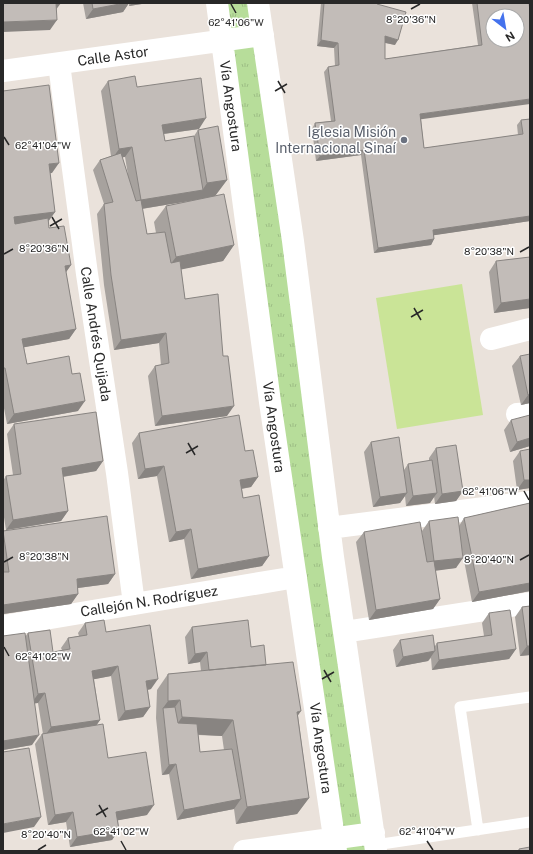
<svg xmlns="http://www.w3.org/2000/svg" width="533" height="854" font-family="'Public Sans',sans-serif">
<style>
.grass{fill:url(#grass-tufts)}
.pitch{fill:#cae497}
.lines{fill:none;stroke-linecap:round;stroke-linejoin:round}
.service{stroke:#fff;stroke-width:11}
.minor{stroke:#fff;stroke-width:22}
.wall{fill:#a7a29e;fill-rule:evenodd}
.shaded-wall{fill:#888481}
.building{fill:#c2bcb8;stroke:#888481;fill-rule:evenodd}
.ticks{fill:none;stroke:#282828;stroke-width:1.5}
.worship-dot{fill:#6b7280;stroke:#fff;stroke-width:1.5}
.labels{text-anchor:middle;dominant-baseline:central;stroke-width:3;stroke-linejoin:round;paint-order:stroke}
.street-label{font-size:14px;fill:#282828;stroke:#fff}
.worship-label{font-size:14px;fill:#5b616d;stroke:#fff;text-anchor:end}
.ticks-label{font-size:10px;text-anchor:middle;fill:#282828;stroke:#fff;stroke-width:3;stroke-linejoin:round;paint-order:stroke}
</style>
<defs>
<pattern id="grass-tufts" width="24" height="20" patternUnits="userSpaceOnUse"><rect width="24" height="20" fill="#b7dd9a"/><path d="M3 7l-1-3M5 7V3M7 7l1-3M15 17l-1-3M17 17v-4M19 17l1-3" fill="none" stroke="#9dbe85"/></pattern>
</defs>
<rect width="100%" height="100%" fill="#eae2db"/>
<!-- grass -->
<path class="grass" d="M217 3H258L376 851H336Z"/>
<!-- pitch -->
<path class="pitch" d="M462 284 483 415 397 429 376 298Z"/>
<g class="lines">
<!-- service -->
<path class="service" d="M478 830 460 707 530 697
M375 845 530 822"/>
<!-- minor -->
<path class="minor" d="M217 3 270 402 336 851
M258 3 293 241 333 557 376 851
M59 64 87 274 117 473 134 604
M3 71 263 35
M491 339 530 329
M517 414 530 413
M329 528 530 502
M3 626 296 577
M344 632 530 603
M244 851 374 833"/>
</g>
<!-- wall -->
<path class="wall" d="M83 3H148L129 6V3L123 12 86 19Z
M321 3H377L395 45 385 43V59L478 45 472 3H529L421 119 424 148 518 135 517 125 521 120 530 119V221L434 235V239L431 245 374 253 361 155 316 161 312 129 315 123 331 121 324 72 328 67 335 66 334 48 317 46Z
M108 81 137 87 199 129 164 134 165 141 194 136 198 130 227 180 215 196 234 245 223 261 181 269 185 299 227 416 155 426 148 376 155 366 161 365 159 343 114 350 104 285 97 214 104 204 93 170 100 160 111 156 101 91ZM122 157H125L128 175ZM205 198 166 206 154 222 156 233 147 234 142 209Z
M3 91 52 173H50L55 212 48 221 49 228 71 265 66 272 76 329 69 339 24 347 27 364 78 411 7 424 3 403Z
M496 261 530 308 494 313 489 272Z
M520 356 530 403 521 405 512 366Z
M511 420 530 446 510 452 504 430Z
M14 424 103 461 96 471 63 477 68 511 61 521 6 530 3 511V481L6 476 13 475 7 434Z
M139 433 245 451 258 477 251 487 242 489 243 498 269 556 262 566 191 579 184 539 169 542 157 476 138 479 132 443Z
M371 442 404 470 408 464 429 461V458L436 448 463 491 456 501 435 504 434 496 430 503 406 506 405 496 400 503 373 507 364 452Z
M520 451 530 488 517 490 513 461Z
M530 503V591L472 602 462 550 456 568 435 570 440 599 433 609 369 620 356 542 364 532 423 541 422 531 429 521 459 526 464 518Z
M3 531 115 574 108 584 78 588V594L71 604 3 614Z
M530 606V655L520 656 515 617 522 607Z
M489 613 516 649 509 659 432 670 431 658 428 661 396 667 393 650 400 640 435 646 437 643 484 636 482 623Z
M85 623 106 632 151 689 148 690 150 707 143 717 118 721 111 676 94 679 100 720 96 726 108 758 147 815 118 820 119 830 112 840 70 847 66 822 48 825 35 744 42 734H43L38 703H35L32 745 3 750V636L25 637 28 633 53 652 62 650 61 648 68 638 79 636 78 633Z
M192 627 251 647 266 665 298 716 309 798 297 814 236 824 234 809 177 820 169 774 162 775 156 718 157 690 168 674 201 671 200 662 188 664 185 637ZM198 735 222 736 224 750 200 752Z"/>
<!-- shaded-wall -->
<path class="shaded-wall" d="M55 3H61L55 11Z
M125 3H129L123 12 86 19 93 9Z
M132 3H148L129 6Z
M57 20 50 30 3 32V22Z
M385 36 398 40 395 45 382 42Z
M321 40 338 43 334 48 317 46Z
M530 99V104L416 120 420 114Z
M206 118 199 129 155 135 162 125Z
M132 147 125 157 112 159 119 149Z
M364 150 361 155 316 161 320 156Z
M59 163 52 173 42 174 49 164Z
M227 180 215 196 196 200 207 183Z
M203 190 196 200 134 210 141 200Z
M55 212 48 222 7 227 14 217Z
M530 216V221L429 236 433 230Z
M434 239 431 245 374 253 378 248Z
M234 245 223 261 164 273 176 257Z
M71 265 64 275 65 266Z
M530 299V308L494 313 501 303Z
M76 329 69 339 15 349 22 339Z
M166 333 159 343 114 350 121 340Z
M530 394V403L521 405 528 395Z
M85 401 78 411 7 424 14 414Z
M234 406 227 416 155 426 162 416Z
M530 438V446L510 452 517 442Z
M103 461 96 471 55 478 62 468Z
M164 466 157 476 138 479 145 469Z
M258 477 251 487 233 490 240 480Z
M524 480H530V488L517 490Z
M463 491 456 501 435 504 442 494Z
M407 493 400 503 373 507 380 497Z
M437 493 430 503 406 506 413 496Z
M68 511 61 521 6 530 13 520Z
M191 529 184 539 169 542 176 532Z
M269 556 262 566 191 579 198 569Z
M463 558 456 568 427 572 434 561Z
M115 574 108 584 70 589 77 579Z
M530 583V591L472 602 479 592Z
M78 594 71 604 3 614V605Z
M440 599 433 609 369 620 376 610Z
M527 646H530V655L520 656Z
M516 649 509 659 432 670 439 660Z
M435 651 428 661 396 667 403 657Z
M207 652 200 662 188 664 195 654Z
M118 666 111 676 85 681 92 671Z
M158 679 151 689 139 691 146 681Z
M45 693 38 703 31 704 38 694Z
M180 700 168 717 163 708 168 701Z
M150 707 143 717 118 721 125 711Z
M301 711 290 727 297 712Z
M182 717 233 720 222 736 171 733Z
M100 720 93 730 44 737 51 727Z
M39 735 32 745 3 750V741Z
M176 764 169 774 162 775 169 765Z
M309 798 297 814 236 824 247 807Z
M241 799 234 809 177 820 184 810Z
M154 805 147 815 109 822 116 812Z
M73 812 66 822 48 825 55 815Z
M41 817 34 827 3 833V824Z
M119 830 112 840 70 847 77 837Z"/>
<!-- building -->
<path class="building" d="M3 3H56L57 20 3 22Z
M92 3H125L93 9Z
M324 3H377V4L406 12 398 40 385 36V59L482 45 477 3H529L530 11V99L420 114 424 148 523 134 521 120 530 119V216L433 230 434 239 378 248 364 150 320 156 315 123 335 121 328 67 339 65 338 43 321 40ZM493 16H517V40H493Z
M135 76 137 87 201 78 206 118 162 125 165 141 194 136 203 190 141 200 132 147 119 149 108 81Z
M49 85 59 163 49 164 55 212 14 217 15 224 48 218 49 228 64 226 71 265 65 266 76 329 22 339 27 364 69 356 72 374 80 373 85 401 14 414 5 368H3V91Z
M218 126 227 180 207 183 198 130Z
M121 153 136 201 141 200 147 234 165 232 171 263 180 261 185 299 218 294 223 356H228L234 406 162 416 155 366 169 363 166 333 121 340 111 275 104 204 113 202 100 160Z
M224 194 234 245 176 257 166 206Z
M530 257V299L501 303 496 261Z
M530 354V394L528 395 520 356Z
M96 412 103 461 62 468 68 511 13 520 6 476 21 474 14 424Z
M239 415 245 451 253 450 258 477 240 480 243 498 259 495 269 556 198 569 191 529 176 532 164 466 145 469 139 433Z
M530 415V438L517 442 511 420Z
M399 437 407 493 380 497 371 442Z
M456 445 463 491 442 494 436 448Z
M530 449V480H524L520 451Z
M432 460 437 493 413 496 408 464Z
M530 503V583L479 592 464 518Z
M107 516 115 574 77 579 78 594 3 605V572H9L3 531Z
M458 517 463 558 434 561 440 599 376 610 364 532 420 522 427 562 434 561 429 521Z
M530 606V646H527L522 607Z
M510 610 516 649 439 660 437 643 492 635 489 613Z
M104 620 106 632 150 625 158 679 146 681 150 707 125 711 118 666 92 671 100 720 51 727 45 693 38 694 28 633 50 630 53 652 70 649 68 638 87 635 85 623Z
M248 620 251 647 264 645 266 665 209 670 207 652 195 654 192 627Z
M25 633 39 735 3 741V636Z
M433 635 435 651 403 657 400 640Z
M293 662 301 711 297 712 309 798 247 807 233 720 182 717 180 700 168 701V674Z
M175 707 178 723 197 724 200 752 232 749 241 799 184 810 176 764 169 765 163 708Z
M103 724 108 758 146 752 154 805 116 812 119 830 77 837 73 812 55 815 42 734Z
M29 748 41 817 3 824V752Z
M530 847V851H519V849Z"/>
<!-- ticks -->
<path class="ticks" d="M231 4 236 13M411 9 420 4M278 81 285 93M275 91 287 84M4 137 9 145M52 217 59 229M50 226 62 219M520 252 529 247M4 254 13 249M414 308 421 320M411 317 423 310M188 443 195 455M186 453 198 446M524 491 529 500M520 560 529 555M4 562 13 557M4 647 9 656M324 670 331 682M322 679 334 672M99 805 106 817M96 815 108 808M121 841 126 850M427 841 433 850M38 850 46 845"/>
<!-- markers -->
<circle class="worship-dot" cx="404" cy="140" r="4"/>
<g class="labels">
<!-- street labels -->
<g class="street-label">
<text transform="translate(113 56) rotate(-8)">Calle Astor</text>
<text transform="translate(231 106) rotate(82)">Vía Angostura</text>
<text transform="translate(96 334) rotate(81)">Calle Andrés Quijada</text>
<text transform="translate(274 427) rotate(82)">Vía Angostura</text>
<text transform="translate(149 601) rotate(-9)">Callejón N. Rodríguez</text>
<text transform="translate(321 748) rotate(82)">Vía Angostura</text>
</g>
<!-- worship labels -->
<g class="worship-label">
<text x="396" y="132">Iglesia Misión<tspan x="396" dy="16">Internacional Sinaí</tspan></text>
</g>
</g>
<g class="ticks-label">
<text x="411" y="23">8°20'36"N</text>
<text x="236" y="26">62°41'06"W</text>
<text x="43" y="149">62°41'04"W</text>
<text x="44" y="252">8°20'36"N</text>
<text x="489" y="255">8°20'38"N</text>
<text x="490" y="495">62°41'06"W</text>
<text x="44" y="560">8°20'38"N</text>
<text x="489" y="563">8°20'40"N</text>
<text x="43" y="660">62°41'02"W</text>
<text x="121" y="835">62°41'02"W</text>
<text x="427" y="835">62°41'04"W</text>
<text x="46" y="838">8°20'40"N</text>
</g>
<!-- border -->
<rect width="533" height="854" fill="none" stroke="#282828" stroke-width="8"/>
<!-- north arrow -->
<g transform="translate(505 28) rotate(149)"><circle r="19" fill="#ffffff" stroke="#a9a9a9"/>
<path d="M0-3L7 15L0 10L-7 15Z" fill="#4472ed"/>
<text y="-6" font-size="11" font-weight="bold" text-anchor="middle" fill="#282828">N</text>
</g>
</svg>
